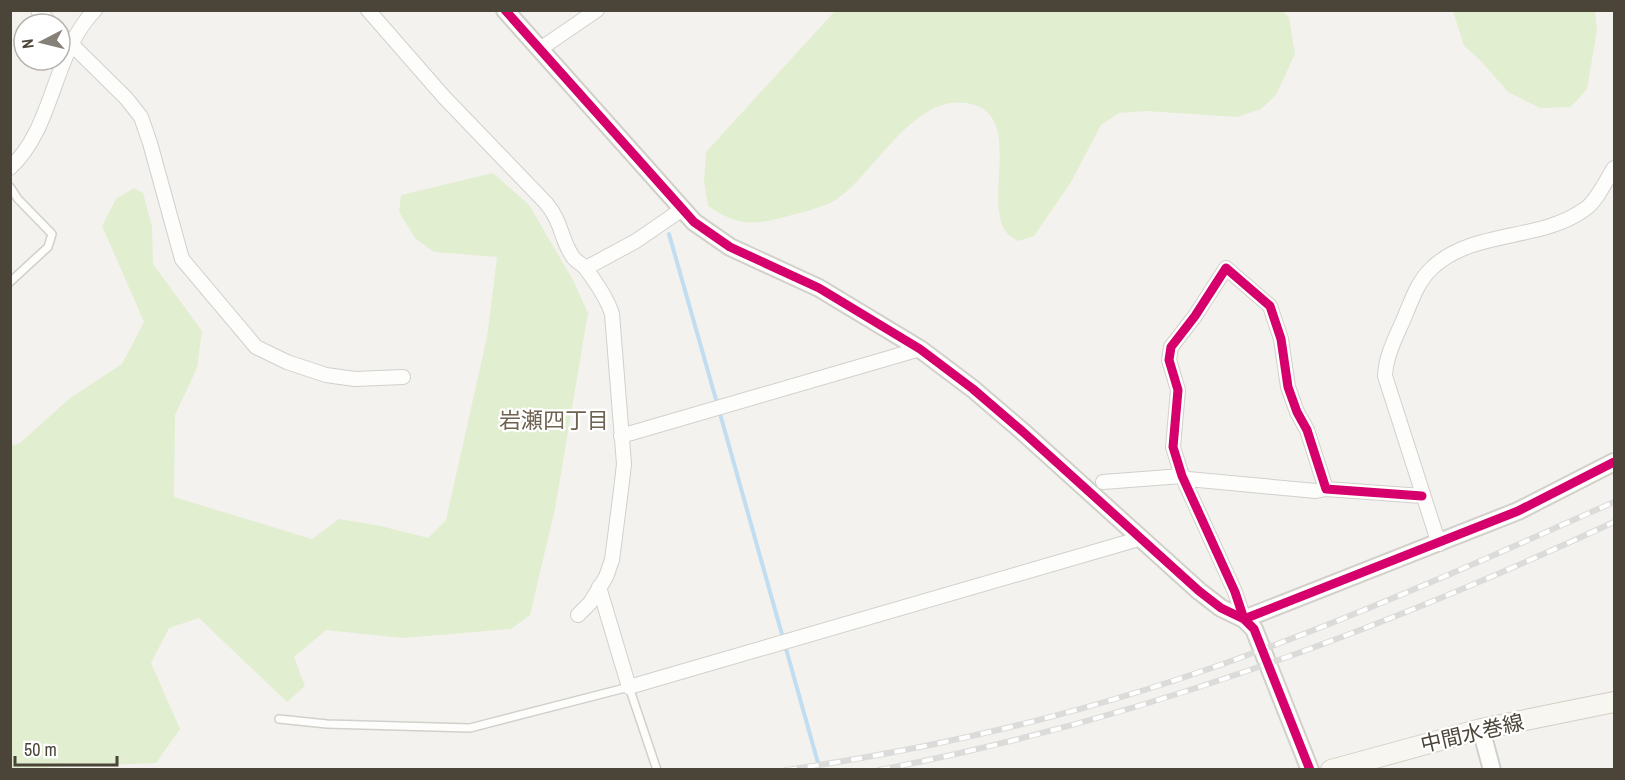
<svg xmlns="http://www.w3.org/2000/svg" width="1625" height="780" font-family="'Archivo Narrow','Noto Sans JP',sans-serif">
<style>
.green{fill:#e1eecf}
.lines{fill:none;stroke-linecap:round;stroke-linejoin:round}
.stream{stroke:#c0ddf1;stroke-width:4}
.service-casing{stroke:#d2d0cb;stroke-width:10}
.minor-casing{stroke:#d2d0cb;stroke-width:16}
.tertiary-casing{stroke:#d2d0cb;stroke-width:20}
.secondary-casing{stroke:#d3cfc5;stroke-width:22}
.service{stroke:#fdfdfc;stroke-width:7}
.minor{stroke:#fdfdfc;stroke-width:14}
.tertiary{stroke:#fdfdfc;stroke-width:16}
.secondary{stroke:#f7f6f1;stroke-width:20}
.rail-casing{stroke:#dbdbda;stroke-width:6}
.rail{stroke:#fff;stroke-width:4;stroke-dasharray:11;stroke-linecap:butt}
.cycleway-casing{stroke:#fff;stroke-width:13}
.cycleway{stroke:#d6006c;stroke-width:9}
.labels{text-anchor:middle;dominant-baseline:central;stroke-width:4.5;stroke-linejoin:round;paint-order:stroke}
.street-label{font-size:21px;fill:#4b4439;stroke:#fff}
.neighbourhood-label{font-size:22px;fill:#6e6250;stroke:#fff}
</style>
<rect width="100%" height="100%" fill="#f4f2ee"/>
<!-- green -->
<path class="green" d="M1282 10 1289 18 1295 54 1276 95 1261 109 1237 117 1146 111 1119 113 1101 125 1071 182 1034 236 1018 241C1015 239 1009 236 1007 233 983 204 1021 123 977 106 918 84 877 172 837 199 821 209 798 213 781 218 749 226 735 224 708 206L704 181 706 152 835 11Z
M1453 11H1595L1597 30 1587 89 1571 107 1540 108 1508 92 1481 61 1464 46Z
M493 173 529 205 573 280 588 313 555 509 530 615 511 629 403 638 326 630 294 657 305 686 287 702 199 618 169 628 151 663 180 729 156 763 11 769V446L20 443 70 398 122 364 144 322 102 226 116 199 134 188 143 193 152 226 153 264 202 331 197 368 175 415 174 497 312 539 339 519 381 526 428 538 446 520 487 337 497 257 434 252 415 238 399 212 401 195Z"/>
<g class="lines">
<!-- stream -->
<path class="stream" d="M669 234 717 403
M719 410 820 770"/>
<defs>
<path id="service" d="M10 187 18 199 52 234 48 247 10 282
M279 719 327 724 470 728 629 687 657 770"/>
<path id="minor" d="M38 10 51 24
M368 10 444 97 546 203C563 223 560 239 573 257 576 262 583 264 586 269 595 281 608 301 612 314L624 464 621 490 612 560 606 577 590 603 578 615
M60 33 126 98 141 117 150 143 182 259 256 347 287 362 326 375 355 379 403 377
M540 49 597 10
M10 168C55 126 52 54 95 10
M586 268 636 241 681 210
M621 436 920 349
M1103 482 1182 476 1188 479 1316 491 1326 489
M1439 544 1385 376C1386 354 1397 335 1405 316 1412 299 1418 281 1432 268 1473 229 1540 242 1585 209 1597 201 1606 180 1614 168
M599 587 629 687 1142 538
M1244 619 1235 592 1182 476 1173 447 1178 390 1169 360 1171 347 1195 316 1226 268 1270 306 1281 339 1288 387 1297 412 1307 430 1326 489 1422 496"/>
<path id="tertiary" d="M505 10 694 222 730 247 819 288 920 349 973 389 1022 431 1199 591 1221 608 1244 619 1254 629 1310 770
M1244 619 1518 511 1614 462
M1481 729 1492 770"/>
<path id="secondary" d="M1331 770 1481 729 1614 702"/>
</defs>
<!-- service casing -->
<use href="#service" class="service-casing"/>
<!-- minor casing -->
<use href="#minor" class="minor-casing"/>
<!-- tertiary casing -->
<use href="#tertiary" class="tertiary-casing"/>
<!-- secondary casing -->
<use href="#secondary" class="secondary-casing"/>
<!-- service -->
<use href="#service" class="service"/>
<!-- minor -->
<use href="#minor" class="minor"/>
<!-- tertiary -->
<use href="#tertiary" class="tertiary"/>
<!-- secondary -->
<use href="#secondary" class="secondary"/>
<defs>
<path id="rail" d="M786 770C948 747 1110 707 1264 649 1383 605 1499 553 1614 502
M879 770C1135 721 1379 631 1614 522"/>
</defs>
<!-- rail casing -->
<use href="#rail" class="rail-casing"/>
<!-- rail -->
<use href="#rail" class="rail"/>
<defs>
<path id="cycleway" d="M505 10 694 222 730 247 819 288 920 349 973 389 1022 431 1199 591 1221 608 1244 619 1254 629 1310 770
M1422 496 1326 489 1307 430 1297 412 1288 387 1281 339 1270 306 1226 268 1195 316 1171 347 1169 360 1178 390 1173 447 1182 476 1235 592 1244 619 1518 511 1614 462"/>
</defs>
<!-- cycleway casing -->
<use href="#cycleway" class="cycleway-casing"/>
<!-- cycleway -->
<use href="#cycleway" class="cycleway"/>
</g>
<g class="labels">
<!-- street labels -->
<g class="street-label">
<text transform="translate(1472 733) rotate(-13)">中間水巻線</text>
</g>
<!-- neighbourhood labels -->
<g class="neighbourhood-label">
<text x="554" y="420">岩瀬四丁目</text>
</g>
</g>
<!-- border -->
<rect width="1625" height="780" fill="none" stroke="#4b4439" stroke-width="24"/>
<!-- north arrow -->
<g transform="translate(42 42) rotate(263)"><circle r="28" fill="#ffffff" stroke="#b7b4b0" stroke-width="1.5"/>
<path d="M0-4.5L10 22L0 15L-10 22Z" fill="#868178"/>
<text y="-9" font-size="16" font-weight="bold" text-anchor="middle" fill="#4b4439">N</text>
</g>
<!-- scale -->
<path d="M15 756v9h102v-9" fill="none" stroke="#4b4439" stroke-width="3"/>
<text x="24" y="756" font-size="18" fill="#4b4439" stroke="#ffffff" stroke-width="4.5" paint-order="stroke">50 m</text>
</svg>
